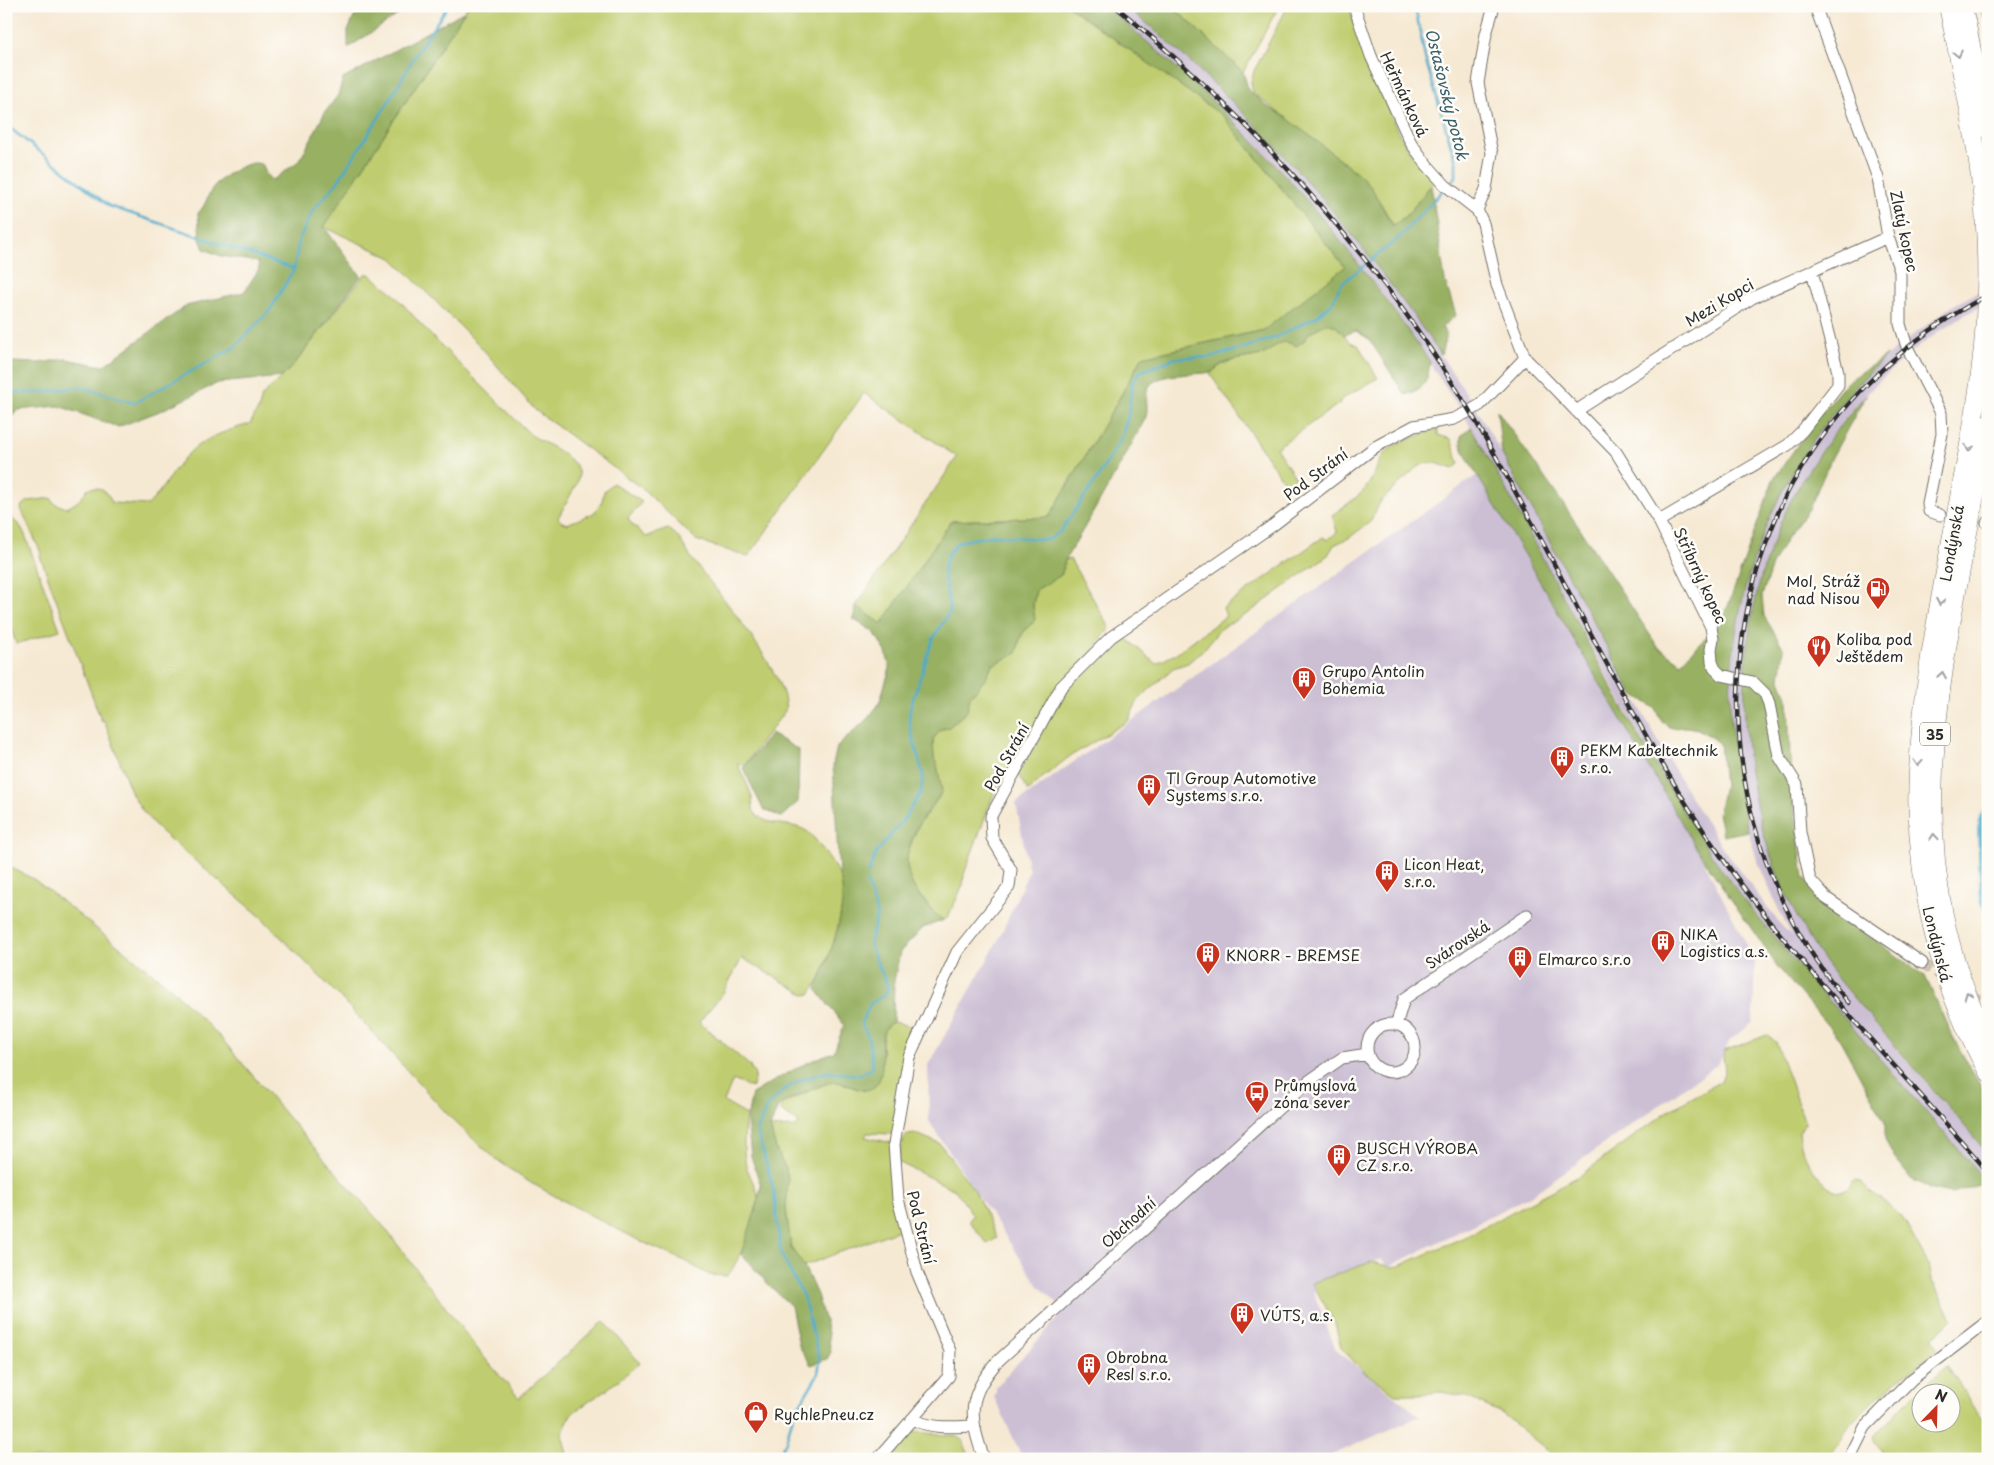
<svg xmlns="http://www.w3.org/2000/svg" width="1994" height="1465" font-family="'Playpen Sans',sans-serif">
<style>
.industrial{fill:#ccbfd4}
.green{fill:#bfcd6f;stroke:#757c4d;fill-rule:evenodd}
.forest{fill:#97b062;stroke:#616e46}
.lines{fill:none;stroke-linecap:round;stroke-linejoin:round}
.stream{stroke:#4daacb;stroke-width:2.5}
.river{stroke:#4daacb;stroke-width:16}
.minor-tunnel{stroke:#cdc3b1;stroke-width:11;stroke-dasharray:11 5.5;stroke-linecap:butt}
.minor-casing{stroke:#726e66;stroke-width:13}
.trunk-casing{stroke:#726e66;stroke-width:19}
.minor{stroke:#fff;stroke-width:11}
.trunk{stroke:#fff;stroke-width:18}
.rail-casing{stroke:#2b2b2b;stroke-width:4.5}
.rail{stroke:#fdfcf7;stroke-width:2.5;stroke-dasharray:8;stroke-linecap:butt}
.oneway{stroke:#a0a0a0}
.labels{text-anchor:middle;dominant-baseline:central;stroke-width:5;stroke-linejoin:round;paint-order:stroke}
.shield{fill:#fdfcf7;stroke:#6a6a68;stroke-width:1}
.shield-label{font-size:14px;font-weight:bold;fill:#2b2b2b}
.street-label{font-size:15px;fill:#2b2b2b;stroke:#fdfcf7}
.poi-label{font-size:15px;fill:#2b2b2b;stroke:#fdfcf7;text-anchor:start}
.water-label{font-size:16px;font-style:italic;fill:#395e6b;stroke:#fdfcf7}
</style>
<rect width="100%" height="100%" fill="#fdfcf7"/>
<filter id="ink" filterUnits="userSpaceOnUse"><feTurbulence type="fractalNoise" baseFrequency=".02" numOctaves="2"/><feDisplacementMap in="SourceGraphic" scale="10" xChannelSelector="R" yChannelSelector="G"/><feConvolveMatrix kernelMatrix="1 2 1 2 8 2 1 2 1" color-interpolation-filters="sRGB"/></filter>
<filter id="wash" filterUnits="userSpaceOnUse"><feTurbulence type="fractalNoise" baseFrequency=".0096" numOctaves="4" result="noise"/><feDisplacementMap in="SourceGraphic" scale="20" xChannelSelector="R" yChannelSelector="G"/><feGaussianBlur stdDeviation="1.12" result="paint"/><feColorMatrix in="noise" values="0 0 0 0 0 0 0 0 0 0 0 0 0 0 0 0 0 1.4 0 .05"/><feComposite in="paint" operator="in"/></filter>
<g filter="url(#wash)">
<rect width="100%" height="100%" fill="#f6e9d3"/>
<!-- industrial -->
<path class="industrial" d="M1105 6H1126L1202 71 1244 113 1335 212 1401 296 1476 408 1502 454 1657 739 1691 798 1723 848 1752 887 1780 924 1792 936 1775 902 1757 860 1748 831 1735 762 1731 721V679L1737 626 1747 582 1760 539 1786 481 1803 454 1836 408 1865 376 1903 342 1957 303 1988 287V303L1964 315 1940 331 1911 352 1875 385 1846 417 1814 461 1798 487 1773 544 1760 585 1750 628 1744 679 1745 720 1748 761 1806 931 1826 964 1851 996 1988 1154V1184L1803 973 1741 895 1712 856 1679 805 1645 745 1464 415 1390 304 1325 221 1267 155 1192 82Z
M1477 475 1700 854 1755 961 1753 1022 1730 1040 1718 1064 1530 1196 1390 1266 1386 1265 1382 1259 1312 1283 1316 1290 1313 1291 1336 1350 1420 1416 1323 1459H1023L994 1397 996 1393V1387L1065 1310 1038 1285 929 1121 928 1065 998 941 1029 871 1016 803Z"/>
<!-- green -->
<path class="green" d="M468 6H1068L1223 116 1345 267 1264 330 1142 357 1119 399 1049 517 951 521 882 624 856 606 957 457 864 393 748 557 696 540 644 490 535 410 482 348 392 258 324 227Z
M1172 6H1279L1243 72Z
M1288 6 1349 8 1397 130 1411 153 1434 181 1409 213 1394 226 1371 187 1360 175 1253 93 1251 82 1254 71Z
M365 274H369L391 291 427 331 531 435 561 452 576 465 579 475 576 485 558 518 562 522 567 524 594 513 602 501 604 491 613 483 642 502 628 518 631 523 646 537 668 529C679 534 685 549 692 559 713 586 792 679 785 711L746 763 741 765 737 763C742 775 749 786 752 798 753 803 752 809 755 813 767 828 793 821 808 832 816 838 840 873 842 882 848 906 826 975 810 994L806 995 742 958 723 993 699 1022 749 1065 755 1075 752 1088 733 1080 724 1102 746 1115C745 1131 742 1149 746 1165 748 1176 757 1185 758 1197 759 1213 738 1265 727 1276L709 1275 683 1260 640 1241 564 1201 524 1179 496 1159 471 1137 450 1117 339 996 260 916 159 830 142 810 132 794 104 720 102 722 40 556 41 553 21 509 22 505 29 501 51 498 54 503 66 508C76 504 82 499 87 489 100 485 107 491 112 503L148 505C164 489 173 468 190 452 206 437 229 430 250 424L259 408 262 396 296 362Z
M1327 323 1336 326 1350 342 1358 345 1378 378 1340 400V403L1276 448 1297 480 1287 486 1210 374C1227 357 1243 360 1264 354 1268 352 1269 349 1273 347 1281 340 1294 342 1303 342L1309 333Z
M1438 428V435L1451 439 1459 464 1453 469 1436 463H1426L1416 468 1380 502 1371 521 1349 538 1334 545 1328 555 1249 613 1221 628 1205 648 1188 663 1173 668 1149 690 1137 702 1128 721 1069 757 1042 778 1030 790 1028 791 1018 774 1064 693 1072 682 1101 654 1126 638 1156 664 1175 654 1226 616 1223 608 1323 537 1328 540 1337 532 1332 515C1343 507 1356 499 1365 489 1374 479 1378 459 1386 452 1398 440 1423 436 1438 428Z
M6 513 21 527 25 535 60 630 16 644 10 624 6 623Z
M1070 559 1110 628 1028 736 994 793 964 874 963 885 948 917 944 920 937 916 917 892 909 879 907 865V854L919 824 939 797 940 786 937 764 934 759 933 740 940 730 949 727 967 711 970 697 985 679 992 665 1017 653C1019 637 1023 630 1035 621L1033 605 1036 590 1061 575 1065 560Z
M6 865 35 880 170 987 221 1038 292 1122 384 1227 482 1355 519 1398 604 1321 640 1363 606 1390 571 1414 562 1433 568 1459H6Z
M893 1022 918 1028 893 1134 867 1133 865 1137 892 1143 890 1170 901 1229 804 1266 791 1248 786 1209 788 1179 786 1169 777 1152 770 1128 796 1127 799 1123 781 1111 780 1105 826 1083 835 1081 864 1091C869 1080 879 1066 882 1054 884 1042 879 1028 893 1022Z
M1767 1035 1776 1042 1805 1123 1799 1132C1800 1137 1800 1143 1802 1148 1805 1161 1831 1201 1847 1189 1850 1187 1852 1182 1854 1180L1859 1181 1902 1217 1928 1264 1931 1279 1952 1319 1933 1337 1938 1348 1874 1400 1846 1428 1830 1459H1558L1503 1414 1465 1396 1441 1392 1418 1394H1395L1363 1371 1341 1348 1335 1323 1312 1283 1371 1262 1392 1267 1399 1266 1469 1235 1581 1175 1667 1112 1721 1081 1725 1070 1723 1057 1724 1051Z
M917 1134 940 1144 975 1191 997 1238 987 1244 969 1221 973 1215 955 1190 898 1162 902 1142 906 1135Z
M1947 1366 1988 1428V1459H1886L1873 1437 1915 1394ZM1922 1392H1952V1422H1922Z
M908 1431 955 1436 962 1440 971 1459H885Z"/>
<!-- forest -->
<path class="forest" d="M366 6H411L348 48V31L354 17 361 14Z
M1068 6H1105C1149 43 1193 81 1234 122 1308 195 1371 277 1430 362 1427 383 1426 388 1405 395L1369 339 1356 331 1344 335 1336 326 1327 323 1309 333 1303 342 1296 346C1293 345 1288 342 1285 342 1275 343 1272 351 1264 354 1245 360 1226 357 1212 372 1196 375 1168 373 1155 381 1140 390 1151 407 1145 419 1120 467 1093 513 1065 560L1061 575 1036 590 1033 605 1035 621C1023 630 1019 637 1017 653L992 665 985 679 970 697 967 711 949 727 940 730 933 740 934 759 937 764 942 791C936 804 924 814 918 826 905 851 902 872 919 895 927 905 934 914 944 920L923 928 900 952 894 981 893 1022C870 1033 892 1069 875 1086 863 1097 849 1082 835 1082 828 1081 783 1101 779 1106 775 1112 773 1121 770 1128L777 1152 786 1169 788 1179 786 1209 791 1248 804 1266 817 1295 827 1328 831 1352 827 1359 811 1365 799 1346 791 1306 769 1285 741 1254 755 1212 761 1186 751 1156 747 1119 752 1094C779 1078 804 1062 834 1052L844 1025 816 989C828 959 851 906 839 874L833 764 837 747 868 718 879 704 890 668 886 652 874 632 853 619 856 606 882 624 951 521 1049 517 1119 399 1142 357 1264 330 1345 267 1223 116Z
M1126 6H1172L1243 72 1249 91 1268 107 1287 118 1360 175 1371 187 1393 226 1409 213 1431 185 1445 281 1456 315 1442 327 1446 334 1441 355C1351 223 1250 108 1126 6Z
M465 11 324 227 361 276 296 362 282 377 218 383 160 411 118 427 59 406 18 410 6 423V360L10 362 38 363 66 359 103 366 186 306 244 292 259 269 258 262 221 256 204 249 200 239 198 213C205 207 207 197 212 189 218 179 243 163 255 163 258 163 261 164 263 165L266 174 273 180 300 160 324 114 338 95 343 79Z
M1887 355C1812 426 1764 505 1741 606 1733 644 1728 683 1731 722 1734 759 1740 795 1748 831L1723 836 1718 813 1724 786 1720 743 1698 729 1687 727 1672 728 1662 722 1655 708 1632 693 1502 454 1497 410 1568 511 1658 647 1681 663 1723 620 1773 480 1815 420 1847 382Z
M1866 395 1832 457 1809 509 1786 539 1772 565 1762 596 1764 616 1784 649 1780 679 1788 699 1791 787 1804 877 1821 901 1925 976 1952 1036 1988 1099V1154C1954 1113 1918 1072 1883 1032 1864 1010 1844 988 1827 965 1730 831 1716 631 1799 486 1818 453 1841 423 1866 395Z
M1471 427C1552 568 1621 719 1711 854 1749 911 1795 961 1839 1012 1889 1070 1939 1126 1988 1184V1187L1982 1184 1952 1193 1932 1189 1912 1180 1896 1160 1885 1140V1122L1840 1040 1777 966 1700 854 1466 456 1461 444V436Z
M771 734 799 750 798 802 781 817 763 809 743 768Z"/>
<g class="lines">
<!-- stream -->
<path class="stream" d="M1415 6 1425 58 1456 162V177L1449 184
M6 125 109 206 294 269
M6 393 42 392 81 387 134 403 235 347 270 310 294 269 299 240 313 210 337 183 389 101 417 52 448 6
M868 874 876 853 904 819 921 792 923 775 909 723 910 708 933 639 950 611 943 570 949 553 958 542 994 535 1048 540 1060 532 1097 479 1121 439 1128 417 1133 381 1140 372 1176 358 1211 357 1244 348 1277 337 1317 316 1332 303 1341 284 1400 237 1444 189
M777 1459 786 1441 793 1416 818 1374 820 1360 803 1296 781 1254 774 1191 757 1131 767 1107 782 1091 801 1080 827 1072 860 1075 873 1067 868 1036 861 1023 871 1003 885 995 888 987 871 948 870 941 877 914 867 882"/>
<!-- river -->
<path class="river" d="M1988 817 1985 831 1988 901"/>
</g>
</g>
<g filter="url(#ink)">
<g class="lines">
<!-- minor-tunnel -->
<path class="minor-tunnel" d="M1922 963 1946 979
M1970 994 1988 1006"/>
<defs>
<path id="minor" d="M1354 6 1371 56 1411 143 1427 165 1445 185 1477 210 1483 223 1497 285 1525 358 1616 452 1659 521 1711 627 1713 639 1711 649 1712 662 1715 669 1721 675 1753 682 1765 694 1769 704 1779 756 1797 785 1800 832 1810 880 1826 898 1922 963
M1815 6 1878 178 1888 237 1900 271V324L1907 347 1941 413 1942 434 1928 503 1929 511 1940 515
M1984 6 1988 22
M1477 210 1486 189 1492 153 1478 83 1486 34 1494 6
M1576 411 1752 298 1888 237
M1659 521 1788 445 1802 431 1838 385V372L1812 271
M1987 523H1988
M1367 1048a24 24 0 1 1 48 0a24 24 0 1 1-48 0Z
M1396 1025 1404 999 1527 915
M912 1419C932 1429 951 1427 973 1426
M878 1459 949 1376 950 1351 917 1272 898 1199 894 1144 909 1057 957 952 1009 887 1011 870 992 838 991 816 1061 687 1111 637 1272 526 1375 447 1414 426 1454 419 1470 411 1480 405 1525 358
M984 1459C969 1416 966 1396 999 1360L1309 1081 1342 1058 1368 1054
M1849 1459 1865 1427 1912 1379 1988 1321"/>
<path id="trunk" d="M1948 6C1962 74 1977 141 1984 210 1988 264 1987 320 1980 374 1976 412 1968 449 1961 487 1944 582 1922 676 1918 773 1913 875 1937 982 1988 1072
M1963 6 1988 129
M1988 424C1954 631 1884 839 1988 1040"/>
</defs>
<!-- minor casing -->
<use href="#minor" class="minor-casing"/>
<!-- trunk casing -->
<use href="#trunk" class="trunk-casing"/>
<!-- minor -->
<use href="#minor" class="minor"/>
<!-- trunk -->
<use href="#trunk" class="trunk"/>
<defs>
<path id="rail" d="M1115 6C1255 122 1379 258 1472 415 1547 542 1608 676 1685 802 1769 938 1885 1051 1988 1172
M1849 1003C1745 883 1712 715 1759 564 1768 537 1778 509 1792 484 1838 402 1906 338 1988 295"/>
</defs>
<!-- rail casing -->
<use href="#rail" class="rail-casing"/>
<!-- rail -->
<use href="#rail" class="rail"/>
</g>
<!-- one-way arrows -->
<defs><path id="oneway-chevron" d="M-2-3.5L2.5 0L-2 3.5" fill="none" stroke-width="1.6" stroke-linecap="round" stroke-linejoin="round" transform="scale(1.25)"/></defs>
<g class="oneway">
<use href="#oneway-chevron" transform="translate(1958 54) rotate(78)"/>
<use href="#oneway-chevron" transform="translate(1969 448) rotate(101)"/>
<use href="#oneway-chevron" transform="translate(1940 602) rotate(101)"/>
<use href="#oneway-chevron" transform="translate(1942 675) rotate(-81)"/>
<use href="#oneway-chevron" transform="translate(1918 763) rotate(94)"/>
<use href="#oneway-chevron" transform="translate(1934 837) rotate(-94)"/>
<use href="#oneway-chevron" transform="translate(1968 995) rotate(-111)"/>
</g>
</g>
<!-- icons -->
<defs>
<symbol id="fuel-pin" viewBox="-11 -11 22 30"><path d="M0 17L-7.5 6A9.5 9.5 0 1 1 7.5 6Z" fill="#c8321e" stroke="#fdfcf7"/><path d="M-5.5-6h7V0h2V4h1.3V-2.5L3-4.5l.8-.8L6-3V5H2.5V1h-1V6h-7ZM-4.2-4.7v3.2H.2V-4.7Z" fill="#fff"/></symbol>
<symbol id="restaurant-pin" viewBox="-11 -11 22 30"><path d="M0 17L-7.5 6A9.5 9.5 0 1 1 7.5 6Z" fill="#c8321e" stroke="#fdfcf7"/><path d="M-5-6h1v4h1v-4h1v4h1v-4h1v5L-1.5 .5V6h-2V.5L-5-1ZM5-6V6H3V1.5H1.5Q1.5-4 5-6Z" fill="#fff"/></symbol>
<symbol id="building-pin" viewBox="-11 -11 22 30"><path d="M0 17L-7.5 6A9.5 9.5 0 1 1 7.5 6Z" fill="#c8321e" stroke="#fdfcf7"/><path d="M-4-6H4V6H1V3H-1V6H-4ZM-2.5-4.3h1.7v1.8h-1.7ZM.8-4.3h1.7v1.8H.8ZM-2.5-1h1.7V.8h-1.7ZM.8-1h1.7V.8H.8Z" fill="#fff"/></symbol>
<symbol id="bus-pin" viewBox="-11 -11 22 30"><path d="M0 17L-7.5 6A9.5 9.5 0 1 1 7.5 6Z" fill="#c8321e" stroke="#fdfcf7"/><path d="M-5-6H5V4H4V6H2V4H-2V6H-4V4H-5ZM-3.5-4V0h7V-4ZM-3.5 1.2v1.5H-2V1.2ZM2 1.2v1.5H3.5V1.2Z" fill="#fff"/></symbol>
<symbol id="shop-pin" viewBox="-11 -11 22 30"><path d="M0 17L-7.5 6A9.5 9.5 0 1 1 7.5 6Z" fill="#c8321e" stroke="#fdfcf7"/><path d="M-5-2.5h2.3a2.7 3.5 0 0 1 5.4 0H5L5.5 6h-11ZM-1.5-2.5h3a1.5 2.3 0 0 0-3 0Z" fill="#fff"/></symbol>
</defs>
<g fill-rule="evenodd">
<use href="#fuel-pin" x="1864" y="575" width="28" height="38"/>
<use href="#restaurant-pin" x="1805" y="633" width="28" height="38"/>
<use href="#building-pin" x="1290" y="665" width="28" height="38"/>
<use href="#building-pin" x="1548" y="744" width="28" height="38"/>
<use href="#building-pin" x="1135" y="772" width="28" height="38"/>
<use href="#building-pin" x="1373" y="858" width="28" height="38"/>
<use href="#building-pin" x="1649" y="928" width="28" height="38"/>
<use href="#building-pin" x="1194" y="940" width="28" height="38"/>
<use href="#building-pin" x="1506" y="944" width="28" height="38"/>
<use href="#bus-pin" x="1243" y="1079" width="28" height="38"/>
<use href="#building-pin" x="1325" y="1142" width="28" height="38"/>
<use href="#building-pin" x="1228" y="1300" width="28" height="38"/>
<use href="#building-pin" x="1075" y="1351" width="28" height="38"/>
<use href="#shop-pin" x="742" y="1399" width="28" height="38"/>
</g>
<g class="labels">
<!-- shield labels -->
<rect class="shield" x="1920" y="722.5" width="30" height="23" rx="4"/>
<g class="shield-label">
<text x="1935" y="734">35</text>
</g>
<!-- street labels -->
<g class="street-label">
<text transform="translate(1405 94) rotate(65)">Heřmánková</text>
<text transform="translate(1905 231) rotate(78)">Zlatý kopec</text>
<text transform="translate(1719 302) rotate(-31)">Mezi Kopci</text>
<text transform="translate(1315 474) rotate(-37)">Pod Strání</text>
<text transform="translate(1951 543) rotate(-80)">Londýnská</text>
<text transform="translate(1701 575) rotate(65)">Stříbrný kopec</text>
<text transform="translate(1006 757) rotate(-61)">Pod Strání</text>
<text transform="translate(1457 944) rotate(-34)">Svárovská</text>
<text transform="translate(1938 944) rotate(76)">Londýnská</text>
<text transform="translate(1128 1222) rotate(-42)">Obchodní</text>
<text transform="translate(922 1227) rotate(76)">Pod Strání</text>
</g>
<!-- poi labels -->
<g class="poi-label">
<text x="1860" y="580" text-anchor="end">Mol, Stráž<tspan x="1860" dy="17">nad Nisou</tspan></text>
<text x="1836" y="638">Koliba pod<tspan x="1836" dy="17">Ještědem</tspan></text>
<text x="1322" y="670">Grupo Antolin<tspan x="1322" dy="17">Bohemia</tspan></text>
<text x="1580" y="749">PEKM Kabeltechnik<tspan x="1580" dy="17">s.r.o.</tspan></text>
<text x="1166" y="777">TI Group Automotive<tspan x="1166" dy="17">Systems s.r.o.</tspan></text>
<text x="1404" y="863">Licon Heat,<tspan x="1404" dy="17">s.r.o.</tspan></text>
<text x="1680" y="933">NIKA<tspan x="1680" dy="17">Logistics a.s.</tspan></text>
<text x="1226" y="954">KNORR - BREMSE</text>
<text x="1538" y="958">Elmarco s.r.o</text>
<text x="1274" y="1084">Průmyslová<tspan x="1274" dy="17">zóna sever</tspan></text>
<text x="1356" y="1147">BUSCH VÝROBA<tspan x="1356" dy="17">CZ s.r.o.</tspan></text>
<text x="1260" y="1314">VÚTS, a.s.</text>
<text x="1106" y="1356">Obrobna<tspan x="1106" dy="17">Resl s.r.o.</tspan></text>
<text x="774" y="1413">RychlePneu.cz</text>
</g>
<!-- water labels -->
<g class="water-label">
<text transform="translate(1448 94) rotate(76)">Ostašovský potok</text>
</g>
</g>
<!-- margin -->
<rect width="1994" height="1465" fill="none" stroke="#fdfcf7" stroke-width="25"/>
<!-- north arrow -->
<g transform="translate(1936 1408) rotate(23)"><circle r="24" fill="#fdfcf7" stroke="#a9a8a5"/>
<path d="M0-4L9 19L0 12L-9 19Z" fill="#c8321e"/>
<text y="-8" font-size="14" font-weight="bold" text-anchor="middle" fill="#2b2b2b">N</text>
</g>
</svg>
